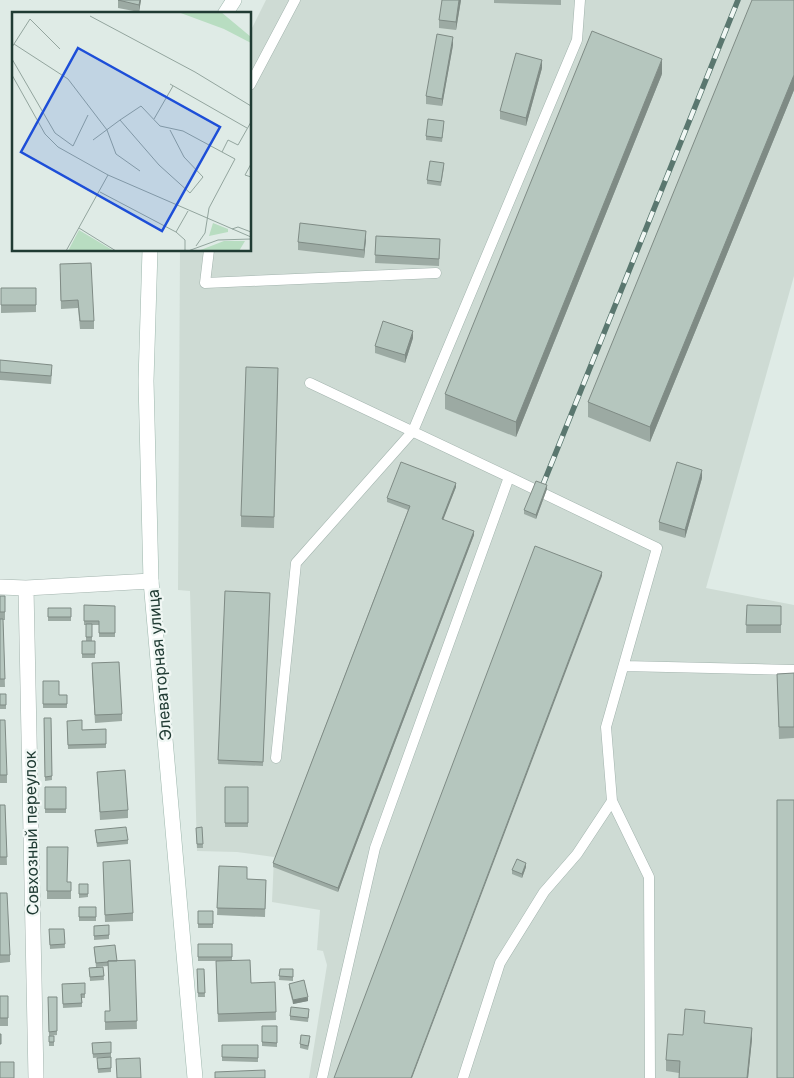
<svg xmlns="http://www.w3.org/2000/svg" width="794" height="1078" font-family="Inter,sans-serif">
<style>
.built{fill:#cedbd4}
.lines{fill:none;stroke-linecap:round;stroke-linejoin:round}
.lane-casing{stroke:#a2b3ad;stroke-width:11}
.street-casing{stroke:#a2b3ad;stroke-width:16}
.secondary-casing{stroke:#9eb7ad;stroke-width:16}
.lane{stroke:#fff;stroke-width:10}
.street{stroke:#fff;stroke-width:15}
.secondary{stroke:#fff;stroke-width:15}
.rail-casing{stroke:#5a776f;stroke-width:5.5}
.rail{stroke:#f0f7f4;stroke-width:4;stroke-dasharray:11;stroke-linecap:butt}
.wall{fill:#9caaa3}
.shaded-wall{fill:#7f8b85}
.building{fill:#b5c6be;stroke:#7f8b85}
.labels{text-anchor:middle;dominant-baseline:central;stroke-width:4.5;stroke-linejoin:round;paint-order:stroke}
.street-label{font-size:16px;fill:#203b33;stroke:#f0f7f4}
.inset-road{fill:none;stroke:#93a59e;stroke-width:1}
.view{fill:#1d4ed8;fill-opacity:0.15;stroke:#1d4ed8;stroke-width:2.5}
.inset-edge{fill:none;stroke:#203b33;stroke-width:2.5}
</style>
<rect width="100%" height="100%" fill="#dfebe6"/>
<!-- built -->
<path class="built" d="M266 0H794V276L706 588 794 605V1078H309L327 965 323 951 317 950 320 910 272 902 274 857 237 852 197 851 190 591 178 590 180 250H250V32Z"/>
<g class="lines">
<defs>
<path id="lane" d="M250 85 295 0
M209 250 205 283 436 273
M310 383 509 477
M624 666 794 670
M276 758 296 563 413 431 577 40 580 0
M322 1078 375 848 509 477 657 548 606 727 612 801 649 877 650 1078
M463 1078 500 963 544 892 577 854 612 801"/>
<path id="street" d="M0 587 26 588 151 581
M26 588 36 1078"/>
<path id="secondary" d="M225 14 234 0
M150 250 146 381 151 581 195 1078"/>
</defs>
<!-- lane casing -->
<use href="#lane" class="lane-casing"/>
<!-- street casing -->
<use href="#street" class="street-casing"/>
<!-- secondary casing -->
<use href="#secondary" class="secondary-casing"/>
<!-- lane -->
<use href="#lane" class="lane"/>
<!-- street -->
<use href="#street" class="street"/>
<!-- secondary -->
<use href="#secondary" class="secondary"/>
<defs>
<path id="rail" d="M542 487 738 0"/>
</defs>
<!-- rail casing -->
<use href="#rail" class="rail-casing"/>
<!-- rail -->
<use href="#rail" class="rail"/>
</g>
<!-- wall -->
<path class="wall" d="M118 0H141L139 12 118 8Z
M461 0 456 30 439 28V20Z
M494 0H561V5L494 3Z
M794 0V90L650 442 588 417V402Z
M453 45 442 106 426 104V96Z
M542 68 526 126 500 119V111Z
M662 74 516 437 445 409V394Z
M444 125 442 142 426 140V136Z
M444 167 441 186 427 184V180Z
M376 236 440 239 439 266 375 263Z
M366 239 364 258 298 250V242Z
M60 272 94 321V329H80L78 308 61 309Z
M1 288H36V312L1 313Z
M413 338 405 363 375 353V346Z
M0 360 52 372 51 384 0 380Z
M278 368 274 528 241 527V516Z
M702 478 685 538 659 530V522Z
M456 487 443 519 474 535 338 892 273 867V863L408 510 387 502V498Z
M547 489 536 519 524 514V510Z
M225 591 270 593 263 766 218 764Z
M0 596H5V620H3L5 687H0Z
M84 605 115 606V637H99V625H92V641H95V658H82V641H86V625H84Z
M747 605 781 606V633H746Z
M48 608H71V621H48Z
M92 671 122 714V721L95 723Z
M794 673V738L779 739 777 674Z
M43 681 59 695H67V708H43Z
M0 694H6V709H0Z
M44 718H51L52 780 45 781Z
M0 720 7 775V783H0Z
M67 721 82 730 106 729V748L68 749Z
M97 772 128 810V818L100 820Z
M45 787H66V813H45Z
M225 787H248V827H225Z
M0 805H5L7 865H0Z
M202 827 203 848H197L196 828Z
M95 830 128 840V844L97 847Z
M47 847 67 882H71V899H47Z
M103 862 133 913V921L105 922Z
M219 866 247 879 266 880 265 917 217 915Z
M526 867 522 878 512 874V870Z
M79 884H88V897L79 898Z
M0 893 10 955V962L0 963Z
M79 907H96V921H79Z
M198 911H213V928H198Z
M109 925V939L94 940V926Z
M49 929H64L65 948 50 949Z
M198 944H232V961L251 983 275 982 276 1020 218 1022 216 961H227H198Z
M94 947 117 961 135 960 137 1029 105 1030V1011H110L108 966 96 967Z
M103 967 104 980 90 981 89 968Z
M197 969H204L205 997H198Z
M280 969H293V981L279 980Z
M85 983V998H82V1007L63 1008 62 984Z
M289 984 308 1001 293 1004 289 988Z
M0 996H8V1026H0Z
M48 997H57V1035L49 1036Z
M309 1013 308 1022 290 1020V1016Z
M705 1023 752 1039 748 1078H679V1073L666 1071V1060L683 1035Z
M262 1026H277V1047L262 1046Z
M49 1036H54V1046H49Z
M310 1040 308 1050 300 1048V1044Z
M92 1043 111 1053V1072L98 1073 97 1062 108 1057 93 1058Z
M222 1045H258V1062L222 1061Z"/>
<!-- shaded-wall -->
<path class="shaded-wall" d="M140 0H141L139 12V5Z
M459 0H461L456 30V22Z
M453 37V45L442 106V99Z
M662 59V74L516 437V422Z
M542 60V68L526 126V118Z
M794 75V90L650 442V427Z
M366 231V239L364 258V250Z
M413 331V338L405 363V355Z
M702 470V478L685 538V530Z
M456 483V487L442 523V519Z
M547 485V489L536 519V515Z
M474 531V535L338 892V888Z
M602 572V576L412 1078H411Z
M526 863V867L522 878V874Z
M308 997V1001L293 1004V1000Z
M752 1028V1039L748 1078H747Z"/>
<!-- building -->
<path class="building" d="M118 0H140L139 5Z
M442 0H459L456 22 439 20Z
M752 0H794V75L650 427 588 402Z
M592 31 662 59 516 422 445 394Z
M437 34 453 37 442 99 426 96Z
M516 53 542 60 526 118 500 111Z
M428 119 444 121 442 138 426 136Z
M430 161 444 163 441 182 427 180Z
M300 223 366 231 364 250 298 242Z
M376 236 440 239 439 259 375 255Z
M91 263 94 321H80L78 300 61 301 60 264Z
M1 288H36V305H1Z
M383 321 413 331 405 355 375 346Z
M0 360 52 365 51 376 0 372Z
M246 367 278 368 274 517 241 516Z
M401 462 456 483 442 519 474 531 338 888 273 863 410 506 387 498Z
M677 462 702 470 685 530 659 522Z
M536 481 547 485 536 515 524 510Z
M535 546 602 572 411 1078H334Z
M225 591 270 593 263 762 218 760Z
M0 596H5V612H0Z
M84 605 115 606V633H99V621H84Z
M747 605 781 606V625H746Z
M48 608H71V617H48Z
M0 619H3L5 679H0Z
M86 624H92V637H86Z
M82 641H95V654H82Z
M119 662 122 714 95 715 92 663Z
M794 673V727H779L777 674Z
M43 681H59V695H67V704H43Z
M0 694H6V705H0Z
M44 718H51L52 776 45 777Z
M0 720H5L7 775H0Z
M82 720V730L106 729V744L68 745 67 721Z
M125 770 128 810 100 812 97 772Z
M45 787H66V809H45Z
M225 787H248V823H225Z
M777 800H794V1078H777Z
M0 805H5L7 857H0Z
M126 827 128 840 97 843 95 830Z
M202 827 203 844H197L196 828Z
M47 847H68L67 882H71V891H47Z
M517 859 526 863 522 874 512 870Z
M130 860 133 913 105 915 103 862Z
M219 866 247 867V879L266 880 265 909 217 908Z
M79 884H88V894H79Z
M0 893H7L10 955H0Z
M79 907H96V917H79Z
M198 911H213V924H198Z
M109 925V935L94 936V926Z
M49 929H64L65 944 50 945Z
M198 944H232V957H198Z
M115 945 117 961H108V962L96 963 94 947Z
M135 960 137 1021 105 1022V1011H110L108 961Z
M250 960 251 983 275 982 276 1012 218 1014 216 961Z
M103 967 104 976 90 977 89 968Z
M197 969H204L205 993H198Z
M280 969H293V977L279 976Z
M304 980 308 997 293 1000 289 984Z
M85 983V994H81L82 1003 63 1004 62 984Z
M0 996H8V1018H0Z
M48 997H57V1031L49 1032Z
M291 1007 309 1009 308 1018 290 1016Z
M685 1009 705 1011 704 1023 752 1028 747 1078H679L680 1061 666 1060 668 1034 683 1035Z
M262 1026H277V1043L262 1042Z
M0 1034H1V1044H0Z
M301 1035 310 1036 308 1046 300 1044Z
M49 1036H54V1042H49Z
M111 1042V1053L93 1054 92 1043Z
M222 1045H258V1058L222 1057Z
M111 1057V1068L98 1069 97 1058Z
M140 1058 141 1078H117L116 1059Z
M0 1062H14V1078H0Z
M265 1070V1078H215V1072Z"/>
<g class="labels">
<!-- street labels -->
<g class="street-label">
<text transform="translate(159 665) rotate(-95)">Элеваторная улица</text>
<text transform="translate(31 833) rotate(-91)">Совхозный переулок</text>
</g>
</g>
<!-- overview -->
<g transform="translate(12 12)">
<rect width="239" height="239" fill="#dfebe6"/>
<path d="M166 0H209L239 25V31L212 17ZM201 211 216 217V220L197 224ZM67 218 102 239H56ZM212 229H233L227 239H186Z" fill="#b8ddc1"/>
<path class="inset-road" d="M78 4 183 60 239 94M2 32 18 7 48 37M0 35 2 32 56 67 95 118 104 142 128 159M0 47 43 121 61 134 76 103M0 63 33 122 46 135 96 163 239 225M158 72 235 116M142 107 161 74M158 118 172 145 191 165 178 181 147 153 108 108 129 94 148 114 171 119 223 147 197 196 193 221 184 234M81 128 108 108M210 140 216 128 226 133 239 110M239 152 233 163 239 165M88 180 164 220 173 228V239M67 216 104 239M220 217 226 215 239 220M164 220 176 199M54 239 96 163M176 239 206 228 239 227"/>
<path class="view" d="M66 36 208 115 150 219 9 140Z"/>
<rect width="239" height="239" class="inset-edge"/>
</g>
</svg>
